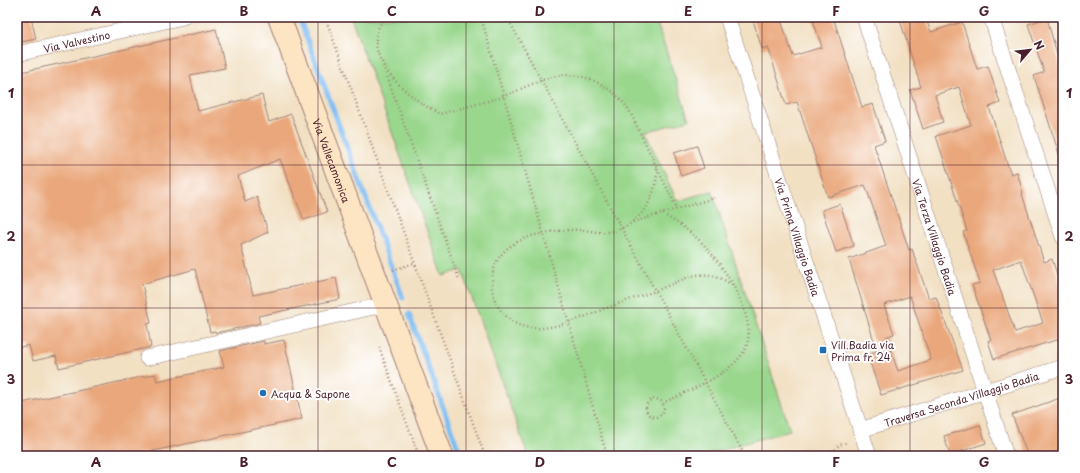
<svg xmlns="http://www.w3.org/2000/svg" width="1080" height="473" font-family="'Playpen Sans',sans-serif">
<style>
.green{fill:#99d78c;stroke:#727b5c}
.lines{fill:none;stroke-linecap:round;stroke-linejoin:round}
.stream{stroke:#80bef4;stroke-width:5}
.building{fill:#eaa77b;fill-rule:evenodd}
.street-casing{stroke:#9e8077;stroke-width:16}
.secondary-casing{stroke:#9e8077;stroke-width:24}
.path{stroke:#9e8077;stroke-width:2.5;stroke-dasharray:1 3;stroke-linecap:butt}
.street{stroke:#fff;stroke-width:15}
.secondary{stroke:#fde5c4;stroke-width:22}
.grid{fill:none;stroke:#4a1f2b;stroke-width:1;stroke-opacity:0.55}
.poi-dot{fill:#1f6fb2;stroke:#fff;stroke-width:1.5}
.labels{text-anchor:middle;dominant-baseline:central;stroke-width:4;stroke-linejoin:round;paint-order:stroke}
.street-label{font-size:10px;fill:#4a1f2b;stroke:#fff}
.poi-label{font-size:10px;fill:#4a1f2b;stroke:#fff;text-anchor:start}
.neatline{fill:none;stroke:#4a1f2b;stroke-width:1.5}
.grid-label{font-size:13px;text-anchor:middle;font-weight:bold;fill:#4a1f2b}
</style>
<rect width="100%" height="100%" fill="#fff"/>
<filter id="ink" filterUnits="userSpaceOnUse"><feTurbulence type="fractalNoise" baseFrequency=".025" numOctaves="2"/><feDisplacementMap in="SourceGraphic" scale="8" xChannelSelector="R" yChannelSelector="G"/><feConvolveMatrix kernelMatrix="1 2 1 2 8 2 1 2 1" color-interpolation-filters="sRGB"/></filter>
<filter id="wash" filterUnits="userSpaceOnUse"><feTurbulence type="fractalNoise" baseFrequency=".012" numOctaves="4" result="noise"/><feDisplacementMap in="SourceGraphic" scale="16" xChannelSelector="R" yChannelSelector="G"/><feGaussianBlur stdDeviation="0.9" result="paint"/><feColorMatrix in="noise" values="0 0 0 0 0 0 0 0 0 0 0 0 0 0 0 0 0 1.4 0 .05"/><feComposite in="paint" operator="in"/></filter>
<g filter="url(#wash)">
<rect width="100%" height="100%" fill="#f2e0c3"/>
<!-- green -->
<path class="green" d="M351 17H655L689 120 645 132 677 201 712 191 790 430 701 456H528L462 270 443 276Z"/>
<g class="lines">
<!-- stream -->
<path class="stream" d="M299 17 403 298
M409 314 461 456"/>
</g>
<g id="blocks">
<!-- building -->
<path class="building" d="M17 17H31L36 39 17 43Z
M752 17H780L793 56 822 47 812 17H833L862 107 873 104 885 141 874 145 909 250 912 249 929 299 936 297 963 370 881 395 867 354 877 351 849 259 886 246 867 190 865 185 828 197 797 102 786 105 768 47 762 49ZM910 296 931 360 898 371 886 337 894 334 884 305Z
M899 17H925L931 32 962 22 977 69 988 66 1000 103 989 107 1008 166 1011 174 1017 172 1023 193 1022 194 1044 262 1052 259 1063 293V338L994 359 988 341 991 340 972 285 980 283 963 232 967 231 936 136 971 125 959 87 935 95 943 122 923 129 910 90 921 87ZM1021 260 1043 323 1015 332 993 270Z
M1047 18 1063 76 1057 78 1063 97V156L1060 157 1034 76 1044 72 1028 24Z
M216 29 225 68 190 75 198 111 262 95 269 122 291 114 327 212 304 220 280 159 238 176 245 202 257 197 268 232 241 245 253 295 336 278 340 299 258 316 260 323 216 333 215 331 210 332 195 269 142 284 151 323 147 324 151 347 59 368 56 356 33 361 29 345 17 348V73Z
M697 146 704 168 681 176 674 153Z
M840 204 854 246 836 252 822 210Z
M284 340 302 419 130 456H17V404L155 374 157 381 224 367 220 351 264 341V344Z
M1063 397V456H1028L1012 415Z
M980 425 986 443 950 455 944 436Z"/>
</g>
</g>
<g filter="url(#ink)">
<use href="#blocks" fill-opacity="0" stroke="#9e8077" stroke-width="1"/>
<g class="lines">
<defs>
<g id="street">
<path id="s1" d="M727 17 869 456"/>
<path id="s2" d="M864 17 1006 456"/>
<path d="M991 17 1063 237"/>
<path id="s3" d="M17 54 183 17"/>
<path d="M147 358 387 304"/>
<path id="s4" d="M860 430 1063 367"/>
</g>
<g id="secondary">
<path id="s5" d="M279 17 442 456"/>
</g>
</defs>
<!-- street casing -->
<use href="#street" class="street-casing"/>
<!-- secondary casing -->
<use href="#secondary" class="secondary-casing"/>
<!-- path -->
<path class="path" d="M325 17 485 456
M385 17C380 24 376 31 376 40 375 70 415 102 440 114 461 108 483 103 504 96 520 90 536 81 552 77 583 69 615 87 630 112L677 209
M481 17 607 456
M507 17 745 456
M382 62 459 279
M657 168C657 198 640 227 608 232 596 233 584 229 572 230 539 231 493 240 492 281 491 292 495 303 502 312 509 321 521 328 533 328 558 330 592 313 615 305 628 300 641 296 655 291 669 286 682 278 697 275 711 273 723 278 733 286
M663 214C678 223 692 232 704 245 725 267 765 327 741 356 724 377 688 391 663 403
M633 222 714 198
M393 270 414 263
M379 347 419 456
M646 408a9 9 0 1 1 18 0a9 9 0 1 1-18 0Z
M812 456 835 450 839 445 848 442"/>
<!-- street -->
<use href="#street" class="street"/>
<!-- secondary -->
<use href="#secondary" class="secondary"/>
</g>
</g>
<!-- grid -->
<path class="grid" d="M170 17V456M318 17V456M466 17V456M614 17V456M762 17V456M910 17V456M17 165H1063M17 308H1063"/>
<!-- markers -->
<g class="poi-dot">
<rect x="819" y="346" width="8" height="8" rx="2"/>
<circle cx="263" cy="393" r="4"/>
</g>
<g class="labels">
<!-- street labels -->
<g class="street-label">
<text stroke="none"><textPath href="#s3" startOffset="61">Via Valvestino</textPath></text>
<text stroke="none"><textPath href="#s5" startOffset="153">Via Vallecamonica</textPath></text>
<text stroke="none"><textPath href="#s1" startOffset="231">Via Prima Villaggio Badia</textPath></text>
<text stroke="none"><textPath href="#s2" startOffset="231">Via Terza Villaggio Badia</textPath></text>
<text stroke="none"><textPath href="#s4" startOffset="106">Traversa Seconda Villaggio Badia</textPath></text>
</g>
<!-- poi labels -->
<g class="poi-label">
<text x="831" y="344">Vill.Badia via<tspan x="831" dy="12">Prima fr. 24</tspan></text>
<text x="271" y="393">Acqua &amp; Sapone</text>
</g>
</g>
<!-- margin -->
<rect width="1080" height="473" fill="none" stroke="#fff" stroke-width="44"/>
<!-- north arrow -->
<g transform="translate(1030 50) rotate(62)" stroke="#ffffff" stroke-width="3" paint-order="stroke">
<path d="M0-3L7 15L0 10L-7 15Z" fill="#4a1f2b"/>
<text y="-6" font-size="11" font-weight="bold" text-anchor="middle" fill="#4a1f2b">N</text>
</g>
<rect x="22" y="22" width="1036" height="429" class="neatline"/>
<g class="grid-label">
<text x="96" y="16">A</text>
<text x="244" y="16">B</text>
<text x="392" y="16">C</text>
<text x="540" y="16">D</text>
<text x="688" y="16">E</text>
<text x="836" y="16">F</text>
<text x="984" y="16">G</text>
<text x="11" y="98">1</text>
<text x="1069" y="98">1</text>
<text x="11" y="241">2</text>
<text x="1069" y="241">2</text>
<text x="11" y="384">3</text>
<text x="1069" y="384">3</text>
<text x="96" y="467">A</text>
<text x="244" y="467">B</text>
<text x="392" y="467">C</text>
<text x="540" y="467">D</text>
<text x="688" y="467">E</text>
<text x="836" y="467">F</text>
<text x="984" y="467">G</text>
</g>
</svg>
